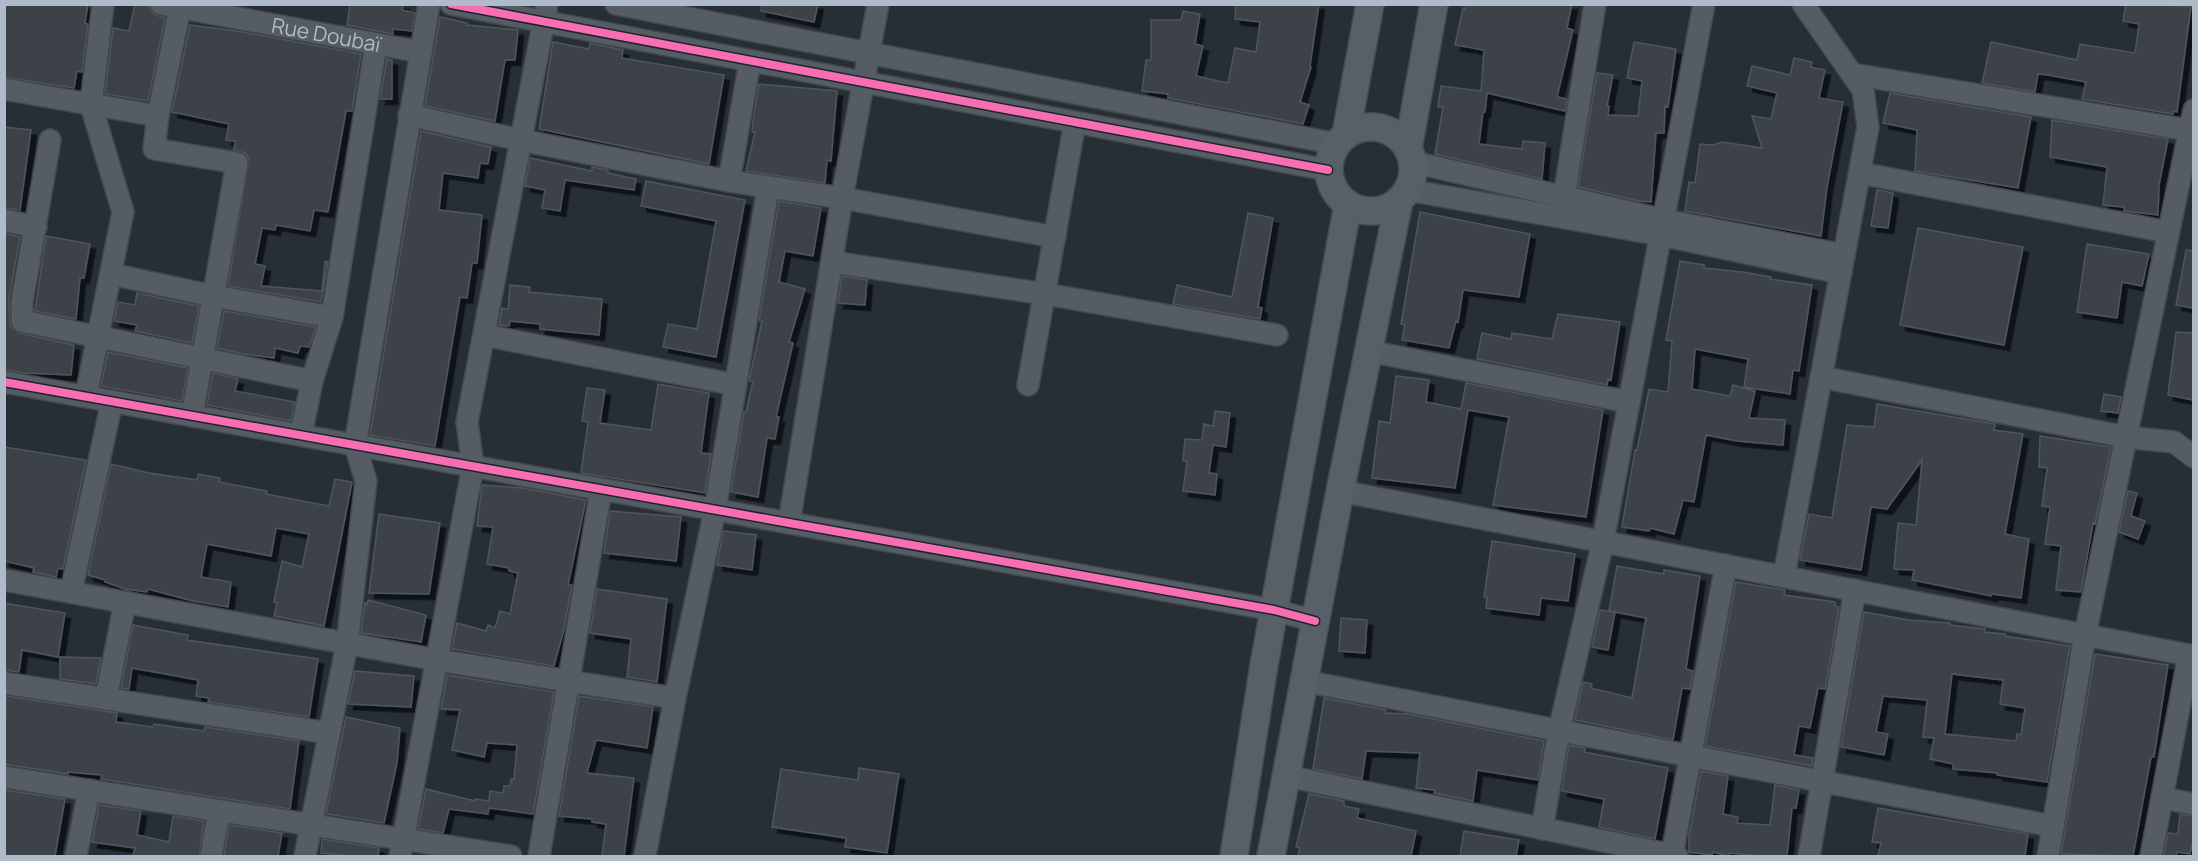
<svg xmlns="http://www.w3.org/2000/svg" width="2198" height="861" font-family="Manrope,sans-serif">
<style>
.building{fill:#3c4349;stroke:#4e565e;stroke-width:1.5;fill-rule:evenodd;filter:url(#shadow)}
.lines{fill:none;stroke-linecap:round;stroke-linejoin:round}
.minor-casing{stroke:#43484e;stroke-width:24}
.major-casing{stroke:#434b52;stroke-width:30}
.minor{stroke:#565c64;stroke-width:21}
.major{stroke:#595f66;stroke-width:27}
.cycleway-casing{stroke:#192531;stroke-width:11}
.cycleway{stroke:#f96db3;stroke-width:8}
.labels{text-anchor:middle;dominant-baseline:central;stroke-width:4.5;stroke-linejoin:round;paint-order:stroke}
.street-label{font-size:21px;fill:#afbbc8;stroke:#192531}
</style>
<defs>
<filter id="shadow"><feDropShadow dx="5.5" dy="5.5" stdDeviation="0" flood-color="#0009"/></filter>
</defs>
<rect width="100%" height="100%" fill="#262e36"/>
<!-- building -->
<path class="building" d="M4 4H88L85 23 88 24 82 72 77 71 74 88 4 77Z
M135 4 149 6 153 14 165 18 148 101 105 94 113 28 129 31Z
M350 4H403L402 10 415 13 412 31 393 29V34L347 25Z
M762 4H818L814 22 761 11Z
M1236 4H1319L1310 66 1311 67 1300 102 1309 105 1303 124 1168 98V94L1142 91 1146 60H1151V20H1181L1183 11 1200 14 1195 44 1203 46 1196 76 1228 83 1235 48 1256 52 1260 22 1235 19Z
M1466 4H1572L1567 28 1573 30 1557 97 1567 99 1565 111 1487 93 1485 112H1483L1479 144 1522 149 1523 141 1545 143 1542 179 1435 154 1443 107H1438L1441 86 1481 91 1484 50 1455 45 1463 8 1465 9Z
M2126 4 2191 6 2177 112 2173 111V114L2082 99 2086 82 2048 75 2038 74 2035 92 1982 83 1991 42 2077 60 2080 44 2135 53 2139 24 2123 21Z
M440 17 467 23V25L518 30 515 60H505L495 121 425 106Z
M190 25 237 31 361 54 352 111H346L328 212 314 210 310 231 276 225 275 230 262 228 255 264 265 266 261 286 322 291 325 261 328 262 321 302 228 286 249 159 245 153 234 150 235 141 226 140 229 124 172 112Z
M553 42 589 49 590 43 623 50 622 58 724 75 709 164 539 129Z
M1634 42 1676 49 1668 107 1665 106 1664 133H1656L1651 202 1639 201 1578 187 1597 73 1613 75 1607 106H1609L1608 115 1638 116 1642 81 1627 78Z
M1794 58 1812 62 1811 67 1825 70 1819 98 1843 102 1827 187 1821 236 1685 211 1689 182 1695 183 1700 144 1713 145 1722 142 1762 148 1752 116 1771 119 1777 93 1747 86 1752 66 1790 75Z
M387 59 392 60V99H380Z
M759 84 837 91 831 161 827 160 825 183 746 171 755 132H752L754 114Z
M1890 93 2031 117 2018 188 1915 171 1917 130 1883 123Z
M2052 120 2168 139 2159 185 2158 215 2124 211V207L2103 205 2107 167 2050 157Z
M4 127 31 130 20 210 4 208Z
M421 131 491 147 488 164 480 163 478 178 443 173 439 210 482 215 477 263H472L467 298 460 297 435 446 370 435Z
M530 158 592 171V167L608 170V173L636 179 634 190 565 180 560 211 542 208 545 190 525 186Z
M646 181 745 200 716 357 663 347 668 324 697 329 716 221 641 206Z
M1877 190 1893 193 1888 228 1871 226Z
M779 201 821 208 813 256 785 251 779 282 805 289 789 342 793 343 776 417H779L775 439 767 438 758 497 731 492 744 412H746L753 381H749L762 321 759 320Z
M1420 212 1530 234 1519 297 1463 290 1458 322 1456 321 1449 348 1402 340 1405 325 1401 324Z
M1248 213 1273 218 1258 307 1262 308 1260 319 1173 304 1177 285 1232 297Z
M1918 228 2023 247 2004 345 1900 325Z
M4 233 20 237 9 300 10 326 19 333 74 345 71 375 25 373 4 370Z
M46 236 90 244 84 278H80L76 319 35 311Z
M2087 244 2149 254 2142 286 2122 282 2117 318 2077 312Z
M2186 250 2193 251V308L2176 305Z
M1680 261 1704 265V268L1743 272 1771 277 1770 279 1812 285 1799 371 1793 370 1790 394 1744 387 1748 359 1695 349 1692 389 1730 396 1733 385 1755 391 1749 418 1785 420 1783 445 1737 441 1706 435 1694 502 1683 500 1674 534 1650 528 1649 531 1622 527 1635 450H1637L1649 389 1668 392 1672 341 1666 340Z
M842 276 867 280 865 305 838 303Z
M510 285 530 287 529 292 602 299 599 335 540 329V324L510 321 509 326 499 325 502 308 508 309Z
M137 293 199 306 192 343 135 331 137 325 114 321 118 302 135 305Z
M224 311 316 327 309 347 300 346 298 353 275 348 274 358 243 354 217 348Z
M1558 314 1620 322 1611 380 1608 379 1607 385 1477 359 1482 333 1511 339 1512 333 1552 339Z
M2176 332 2193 333V400L2168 395Z
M108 352 188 368 182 401 101 386Z
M213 373 238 379 235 391 295 402 291 421 207 405Z
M1396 376 1429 380 1426 402 1461 409 1466 383 1603 410 1586 517 1493 505 1509 417 1468 410 1455 488 1372 478 1379 421 1390 423Z
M658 384 709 393 701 453 711 454 705 493 581 473 588 422 582 421 587 388 605 390 600 423 651 430Z
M2104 394 2121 397 2118 413 2101 411Z
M1877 404 1995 424 1994 430 2023 434 2005 534 2029 539 2021 598 1992 594 1991 596 1912 580 1914 570 1894 569 1898 523 1916 525 1922 460 1887 509 1871 507 1861 570 1800 560 1809 514 1832 518 1847 425 1874 427Z
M1215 411 1230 413 1226 447 1213 445 1209 473 1217 474 1215 495 1183 491 1187 461H1183L1185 439 1202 440 1204 424 1213 426Z
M2040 436 2111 447 2095 524 2093 523 2081 592 2056 590 2061 546 2045 544 2050 507 2042 506 2047 468 2039 467Z
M4 447 86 460 63 569 58 568 56 577 33 572 34 568 4 561Z
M111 464 149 473 197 480 198 474 220 478 219 482 267 491 266 494 329 506 335 479 352 482 324 626 274 616 277 603 274 602 282 561 302 567 309 534 276 528 271 556 207 544 201 577 231 582 228 607 193 601 148 589 147 592 125 589 105 582V580L88 575Z
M482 485 523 488 586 500 568 585H572L564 629 554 666 452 649 457 623 486 631 488 625 495 628 500 611 510 614 518 573 509 571V568L487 564 493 527 477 526Z
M2128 491 2137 493 2131 516 2145 521 2138 539 2119 532Z
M610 511 681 517 676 561 604 553Z
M379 514 440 523 429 594 369 593Z
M723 531 756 535 752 570 717 565Z
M1492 541 1575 554 1568 601 1541 598 1539 615 1486 608 1487 597H1484Z
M1617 566 1664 574V570L1700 576 1686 669 1693 671 1690 689 1682 688 1673 740 1575 720 1583 682 1592 684 1591 688 1632 698 1646 618 1609 611Z
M1736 582 1785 590 1784 595 1835 602V606L1839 607 1825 689 1818 688 1810 728 1799 726 1794 755 1813 758 1812 766 1705 746Z
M597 589 667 599 657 682 627 677 631 639 590 633Z
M368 600 426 615 421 642 361 633 365 603 367 604Z
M4 603 65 613 58 657 22 650 19 672 4 670Z
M1600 610 1615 612 1608 650 1592 647Z
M1864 612 1909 620 1950 623V625L1985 629 1984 632 2005 634V636L2070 646 2047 782 1997 775 1998 773 1953 769V764L1930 759 1934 738 1923 737 1927 700 1883 696 1876 732 1888 734 1884 755 1841 747ZM1952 674 2003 680 2000 704 2025 708 2021 735 2017 734 2016 741 1945 734Z
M1341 618 1367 620 1365 653 1339 651Z
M133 625 188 635 187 640 318 659 309 717 208 702 209 698 196 696 198 680 132 668 129 689 121 688Z
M2095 654 2168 665 2154 757H2151L2133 856 2061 854Z
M60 657 101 658 96 684 60 679Z
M355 671 414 676 411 707 348 704Z
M447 675 554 692 533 814 489 808 488 814 449 809 443 833 418 829 426 789 475 801V799L489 801 490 791 503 793 504 786H510L511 779H514L517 745 487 743 484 757 452 750 460 710 441 709Z
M6 696 117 713 116 722 153 727 154 724 204 731 205 727 299 741 290 809 101 779 102 775 68 772V774L4 764Z
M579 696 653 707 647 748 596 740 587 773 634 778 624 856H602L606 824 592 822V819L559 816Z
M1324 698 1386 710 1385 713 1409 714 1544 741 1538 780 1477 770 1473 801 1434 793 1435 790 1416 788 1420 753 1366 751 1362 779 1313 769Z
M346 717 400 728 397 763 384 823 326 814Z
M1569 745 1585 748 1584 752 1668 768 1655 839 1599 827 1604 799 1562 791Z
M859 768 899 774 887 853 845 847 846 838 772 827 781 769 858 780Z
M1701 771 1728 776 1723 814 1738 817 1737 823 1770 825 1775 785 1799 790 1796 808H1792L1787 856H1761L1730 853 1729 856 1713 852 1712 855 1689 852V836Z
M4 790 65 799 55 856H4Z
M1309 794 1344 801V806L1359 809 1357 818 1416 831 1411 856H1298L1300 848 1296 847Z
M99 805 141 811 137 835 169 842 173 816 204 821 199 856H133L135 848 92 842Z
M1878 808 2028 834 2025 856H1878L1881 843 1872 842Z
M2180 814 2193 816V840L2190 854 2177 852 2176 856H2164L2168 833 2178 834Z
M229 825 282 833 278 856H224Z
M1464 831 1519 840 1516 856H1460Z
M322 839 379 848 378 856H350L321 853Z"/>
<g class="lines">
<defs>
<g id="minor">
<path id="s1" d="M161 4 421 52"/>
<path d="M451 4 1328 170"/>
<path d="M616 4 1337 144"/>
<path d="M180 8 158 116 154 149 237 163 192 416"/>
<path d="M1852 74 2189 130"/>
<path d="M4 89 158 116"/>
<path d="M409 115 520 140 729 181 842 198 1055 237"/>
<path d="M50 140 22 302V321L312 381"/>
<path d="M1413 162 1664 220 1844 255"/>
<path d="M1860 173 2168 232"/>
<path d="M729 181 750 61"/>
<path d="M1408 190 1661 235 1841 273"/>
<path d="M1564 197 1595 4"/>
<path d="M4 220 36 227"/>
<path d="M832 262 1046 294 1277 335"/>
<path d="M111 274 213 296 332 317"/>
<path d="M484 335 736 385"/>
<path d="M1368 351 1629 402"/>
<path d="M1821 377 2126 437 2174 442 2194 457"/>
<path d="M4 382 1274 610 1315 621"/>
<path d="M1028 385 1075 122"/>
<path d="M86 396 123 212 91 105 103 4"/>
<path d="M301 435 312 381 332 317 376 44"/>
<path d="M1340 491 2194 656"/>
<path d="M789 523 842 198 878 4"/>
<path d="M1784 576 1868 127 1863 90 1803 4"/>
<path d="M4 580 437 660 675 698"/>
<path d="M71 592 112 401"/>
<path d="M1304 681 2052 826"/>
<path d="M4 683 329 733"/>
<path d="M106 699 125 602"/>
<path d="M1286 776 1677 856"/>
<path d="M4 777 511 856"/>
<path d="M2162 798 2194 804"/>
<path d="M1542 829 1559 731 1603 541 1704 4"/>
<path d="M1672 855 1726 565"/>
<path d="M76 856 89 790"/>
<path d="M211 856 219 811"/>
<path d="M305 856 347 644 366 481 355 445 429 4"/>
<path d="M400 856 473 466 467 422 547 4"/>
<path d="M539 856 601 490"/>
<path d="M645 856 675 698 715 510 768 188"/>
<path d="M1809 856 1855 590"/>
<path d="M2048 856 2085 635 2194 110"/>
<path d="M2151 856 2189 655"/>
</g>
<path id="major" d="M1329 169a42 42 0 1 1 84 0a42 42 0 1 1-84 0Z
M1346 134 1370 4
M1408 149 1434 4
M1234 856 1264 665 1348 204
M1271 856 1340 491 1399 201"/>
</defs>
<!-- minor casing -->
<use href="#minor" class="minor-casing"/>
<!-- major casing -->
<use href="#major" class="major-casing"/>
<!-- minor -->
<use href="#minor" class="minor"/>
<!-- major -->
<use href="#major" class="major"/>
<defs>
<path id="cycleway" d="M451 4 1328 170
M4 382 1274 610 1315 621"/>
</defs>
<!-- cycleway casing -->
<use href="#cycleway" class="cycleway-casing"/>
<!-- cycleway -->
<use href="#cycleway" class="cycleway"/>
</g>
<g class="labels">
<!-- street labels -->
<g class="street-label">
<text stroke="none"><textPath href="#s1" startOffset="168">Rue Doubaï</textPath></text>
</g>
</g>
<!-- border -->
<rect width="2198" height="861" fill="none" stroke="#afbbc8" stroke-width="12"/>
</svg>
